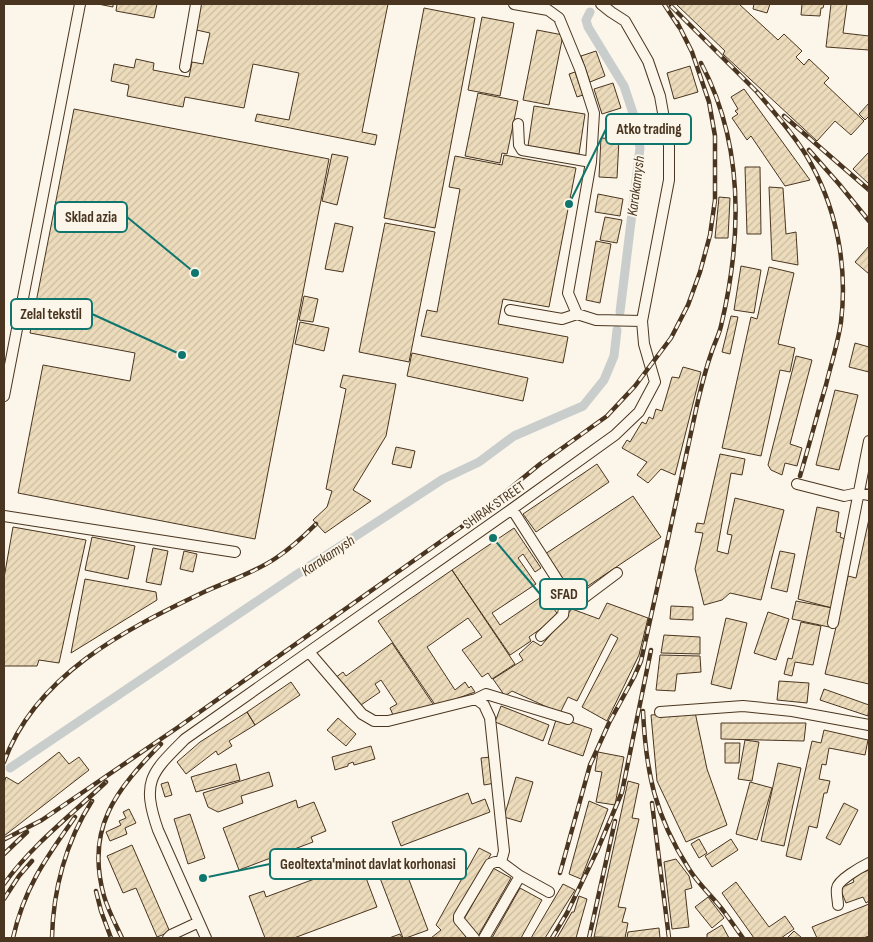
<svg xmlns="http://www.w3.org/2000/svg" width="873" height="942" font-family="'Sofia Sans Condensed',sans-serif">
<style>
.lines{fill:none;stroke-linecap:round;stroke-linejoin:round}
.canal{stroke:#c9cecd;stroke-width:9}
.building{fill:url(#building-hatch);stroke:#4a3520}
.minor-casing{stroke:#4a3520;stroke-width:12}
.minor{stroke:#fbf6e9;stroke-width:10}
.rail-casing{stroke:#4a3520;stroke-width:4.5}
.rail{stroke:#fbf6e9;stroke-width:2.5;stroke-dasharray:8;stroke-linecap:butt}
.labels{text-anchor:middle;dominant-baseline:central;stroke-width:4;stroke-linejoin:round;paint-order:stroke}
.street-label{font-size:14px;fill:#4a3520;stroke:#fbf6e9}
.water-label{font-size:15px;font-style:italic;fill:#4a3520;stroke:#fbf6e9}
.leader{fill:none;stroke:#0f766e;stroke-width:2}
.callout-dot{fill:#0f766e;stroke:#fbf6e9;stroke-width:2}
.callout{fill:#fbf6e9;stroke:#0f766e;stroke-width:2}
.callout-label{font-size:15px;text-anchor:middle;font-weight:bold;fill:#4a3520}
</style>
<defs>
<pattern id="building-hatch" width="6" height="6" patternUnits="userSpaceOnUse" patternTransform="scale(1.25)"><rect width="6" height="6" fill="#ecdcbc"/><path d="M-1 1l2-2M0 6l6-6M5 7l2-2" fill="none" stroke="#ccbda1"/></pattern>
</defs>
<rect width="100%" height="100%" fill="#fbf6e9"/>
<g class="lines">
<!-- canal -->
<path class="canal" d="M590 12 586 20 588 27 624 86 634 116 640 148 620 312
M10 768 296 575 443 479 479 462 514 436 583 406 604 380 614 356 617 330"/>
</g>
<!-- building -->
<path class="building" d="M98 4H113V7Z
M117 4H157L154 18 116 11Z
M197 4H388L362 132 377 135 375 145 255 121 257 114 289 120 299 73 253 64 244 108 185 97 183 107 127 96 129 85 111 81 114 64 134 68 136 59 154 63 153 70 189 77 192 62 203 64 210 33 192 29Z
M676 4H739L778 40 784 34 802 51 796 57 804 65 809 59 829 78 824 83 864 121 851 135 835 121 817 141 723 54 725 51Z
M754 4H770L767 13 753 9Z
M802 4H824L823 8H821L820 16 801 15Z
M831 4H847L843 33 869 36V50L826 47Z
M424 8 475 18 435 228 384 218Z
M482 17 514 23 500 96 468 90Z
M537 30 563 35 549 105 523 100Z
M596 51 605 76 590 82 581 56Z
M690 66 698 92 674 99 667 73Z
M575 72 583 95 577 97 569 74Z
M613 83 621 108 602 114 594 89Z
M744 89 810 180 785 186 751 136 747 140 732 118 738 114 735 111 738 109 731 97Z
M478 93 518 101 507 154 502 153 500 163 465 156Z
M869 103V116L865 120 859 114Z
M534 106 585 114 579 154 528 146Z
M74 109 329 159 255 539 18 493 43 365 130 381 135 353 30 333Z
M601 138 619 139 617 178 599 177Z
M869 152V184L853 169Z
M332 154 348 157 337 205 322 201Z
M504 155 576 168 549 307 503 299 498 324 568 337 563 363 421 336 427 310 437 312 460 189 449 187 455 156 502 165Z
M745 167H760L761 234H747Z
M769 187 783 188 786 234 796 232 798 265 772 260Z
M598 194 623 199 620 216 595 212Z
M719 197 730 198 728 238H715Z
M605 217 622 220 617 243 600 240Z
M335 223 353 227 343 272 325 269Z
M385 223 435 232 409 362 359 352Z
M596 241 611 244 600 303 586 300Z
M869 246V274L855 262Z
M741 266 761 270 754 313 734 310Z
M769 267 794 273 778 344 795 348 790 372 780 370 761 456 722 448 751 317 757 319Z
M304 296 318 299 313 322 299 320Z
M731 316 738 317 730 354 722 352Z
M300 322 329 328 324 351 295 344Z
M855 343 869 347V372L849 367Z
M412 353 528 378 523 401 407 376Z
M796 356 812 360 790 444 802 448 797 466 785 463 782 475 771 470 768 465Z
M683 367 701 372 675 475 661 469 648 483 637 475 647 462 622 448 627 440 630 442 642 422 646 424 649 417 653 419 656 409 662 411 672 377 679 378Z
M343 375 396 384 386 436 353 490 371 501 325 533 313 520 327 507 332 491 326 489 346 389 340 387Z
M835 390 858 395 839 470 816 465Z
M396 447 415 451 411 468 392 464Z
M720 454 745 459 742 475 731 473 717 551 728 554 732 535 727 534 735 498 784 510 761 600 730 593 722 600 704 605 695 569 703 533 695 532 697 523 704 524Z
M597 464 609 482 536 532 523 514Z
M633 496 661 537 573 596 545 554Z
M817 507 839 512 836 532 841 533 840 537 845 539 832 608 798 599Z
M869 519V684L825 674 848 576 856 578Z
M13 527 86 540 59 663 39 660 37 666H4V578Z
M514 528 541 568 535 572 523 554 518 558 536 584 492 613 500 625 544 595 559 616 529 637 531 641 510 655 452 570Z
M92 537 135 546 128 579 85 570Z
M153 548 168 551 161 585 146 582Z
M184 551 197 554 193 572 180 569Z
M780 551 795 554 787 592 771 588Z
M452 570 515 664 492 679 488 673 482 677 462 650 482 637 468 618 427 647 455 690 465 682 469 688 471 686 475 692 436 706 378 621Z
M85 579 156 592 157 600 71 653Z
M796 601 833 608 829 627 792 619Z
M607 603 648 618 639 655 607 721 582 707 618 638 611 634 577 701 568 697 560 713 512 691 505 696 493 679 523 660 519 654 533 641 541 646 572 609 599 619Z
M671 606 693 607V620L670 619Z
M768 612 789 619 776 660 754 653Z
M726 618 747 623 731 689 711 684Z
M801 622 821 626 813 665 795 662 792 676 784 674 788 658 792 659Z
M664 635 700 637V654L661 653Z
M392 643 435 707 393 715 390 708 397 704 381 680 375 684 380 692 361 705 335 678 343 672 346 676Z
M660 655 700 656 701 672 677 674 675 691 656 690Z
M779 681 809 683 807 703 777 700Z
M291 682 300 695 255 725 247 712Z
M824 689 869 705 868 716 820 700Z
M501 706 549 725 543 741 495 722Z
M247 712 255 725 229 741 232 746 218 755 216 751 186 774 177 762 200 742Z
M695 712 707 769 727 825 686 842 657 781 651 715Z
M557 717 592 729 583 756 548 744Z
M338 718 356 734 346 746 327 730Z
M721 723H806L804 741 721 739Z
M824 730 868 740 865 755 829 748 826 765 822 764 819 779 830 781 827 793H824L817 828 809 826 801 860 786 856 812 741 821 743Z
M745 740 759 742 752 781 738 779Z
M725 743H740L739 763H725Z
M371 746 375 759 354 765 353 762 348 764V766L335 770 332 757Z
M59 752 69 764 79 757 89 770 4 836V783L6 777 18 784Z
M598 752 624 757 615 805 596 802 602 772 595 771Z
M491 757 495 783 484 785 481 758Z
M778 763 801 768 784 846 761 841Z
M236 764 240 780 196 792 191 777Z
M269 772 273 786 241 796 243 803 218 812 208 807 203 793Z
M516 777 533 782 521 822 504 817Z
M628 781 639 784 632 818 639 819 618 907 626 908 622 922 628 923 625 938 594 937Z
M168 782 172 795 165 797 161 784Z
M750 782 772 788 757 840 736 834Z
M468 793 472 804 485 799 490 812 401 846 392 822Z
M296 800 298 808 314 802 326 831 311 837 313 842 239 870 223 828Z
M589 801 608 809 581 879 569 874Z
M844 803 858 810 840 845 826 838Z
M129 809 136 823 125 828 127 834 110 841 106 832 121 825 119 821 126 818 123 812Z
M190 814 205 858 188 864 174 819Z
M699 839 707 853 699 858 691 844Z
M731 839 738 850 712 867 705 856Z
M132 845 170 932 157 937 136 888 123 893 107 856Z
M479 848 491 854 454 921 467 938H431L441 930 436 925Z
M400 856 428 930 406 938H403L375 865Z
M676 859 689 876 692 888 685 890 689 927 672 929 664 862Z
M360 862 377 907 294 938H265L249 896 264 891 266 897Z
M493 868 511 878 478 936 463 921Z
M869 870V901L866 903 863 897 846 903 840 888 854 882 852 877Z
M736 882 769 927 785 916 794 929 781 938H754L722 893Z
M563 884 575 890 545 938H531Z
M520 888 542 900 521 938H522H492Z
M579 896 587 899 576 938H557L572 912H574Z
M708 897 724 918 712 928 695 907Z
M869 904V936L863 938H817L812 927Z
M722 925 729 938H707V934Z
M659 928 660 938H627L628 932Z
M794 931 802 938H787Z
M400 934 402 938H389Z"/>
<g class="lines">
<defs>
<path id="minor" d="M514 4 548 10 559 18 580 69 594 113 591 162 568 293 577 314 596 320 642 321
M185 67 196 4
M518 124 519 145 522 150 591 162
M510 310 562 319 577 314
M4 396 80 4
M797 484 844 496 858 493 869 495
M512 509 558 581 565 600 563 615 541 636
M4 516 235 552
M565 600 585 597 617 573
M833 623 869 441
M309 652 362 714 374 721H388L476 699 484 705 490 718 504 851 501 862 520 876 549 892
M476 699 486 694 568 719
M660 712 743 706 792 711 869 725
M838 905C838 900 836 894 837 888 838 880 861 867 869 863
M168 938 171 935 199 922
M206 938 158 830C141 781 151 773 185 739L512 509 615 435 639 412 655 382 644 344 642 321 669 180V146L660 96 648 61 625 21 611 12 601 4
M474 938 459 920V916L490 864 495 862H501
M484 938 520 876"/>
</defs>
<!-- minor casing -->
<use href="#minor" class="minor-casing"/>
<!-- minor -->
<use href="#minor" class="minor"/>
<defs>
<path id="rail" d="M664 4 679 27
M671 6 761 96
M757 92C774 112 792 132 806 155 836 205 848 264 841 322 838 343 831 364 826 385 817 415 809 446 800 476
M784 116 869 190
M809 150 839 184 869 221
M643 711C646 773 655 816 689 869 699 885 714 898 725 913 731 921 737 930 743 938
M4 762C36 675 124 630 204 592 228 581 254 573 276 558 291 548 304 536 316 524
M652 803 669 938
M5 839 42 820 177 728 474 518 540 464 607 416 635 386 671 338 688 305 700 272 710 235 715 200V136L709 102 692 52 677 22
M4 854 27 832
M560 873 590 765 609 723 634 677 641 661C660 576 679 490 697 405 701 388 705 371 711 354 714 344 719 335 721 326 742 238 744 144 701 63
M4 884C32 845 71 815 106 782
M96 891 101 911 111 938
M4 899 19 876 32 861
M13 938C24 888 46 858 75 817
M52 938C53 890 66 841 92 801
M122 938C116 925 108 910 104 896 85 828 116 790 161 744
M552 938 567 913 597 851 622 792 651 650
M589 938 615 821"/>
</defs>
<!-- rail casing -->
<use href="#rail" class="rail-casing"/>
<!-- rail -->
<use href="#rail" class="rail"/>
</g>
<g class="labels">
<!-- street labels -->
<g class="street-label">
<text transform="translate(494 505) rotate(-35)">SHIRAK STREET</text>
</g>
<!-- water labels -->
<g class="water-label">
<text transform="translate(636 186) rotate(-83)">Karakamysh</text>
<text transform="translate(328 556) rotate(-34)">Karakamysh</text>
</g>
</g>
<!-- callouts -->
<path class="leader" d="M569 204L606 129M195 273L127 217M182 355L92 314M493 538L540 594M203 878L270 864"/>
<g class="callout-dot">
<circle cx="569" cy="204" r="5"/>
<circle cx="195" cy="273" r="5"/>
<circle cx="182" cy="355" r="5"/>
<circle cx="493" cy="538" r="5"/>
<circle cx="203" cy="878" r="5"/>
</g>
<g class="callout">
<rect x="606" y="114" width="85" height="30" rx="5"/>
<rect x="55" y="202" width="72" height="30" rx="5"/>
<rect x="11" y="299" width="81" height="30" rx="5"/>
<rect x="540" y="579" width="47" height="30" rx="5"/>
<rect x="270" y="849" width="196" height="30" rx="5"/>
</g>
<g class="callout-label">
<text x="649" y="134">Atko trading</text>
<text x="91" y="222">Sklad azia</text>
<text x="51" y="319">Zelal tekstil</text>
<text x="564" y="599">SFAD</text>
<text x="368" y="869">Geoltexta'minot davlat korhonasi</text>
</g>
<!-- border -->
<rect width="873" height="942" fill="none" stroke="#4a3520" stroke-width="10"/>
</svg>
